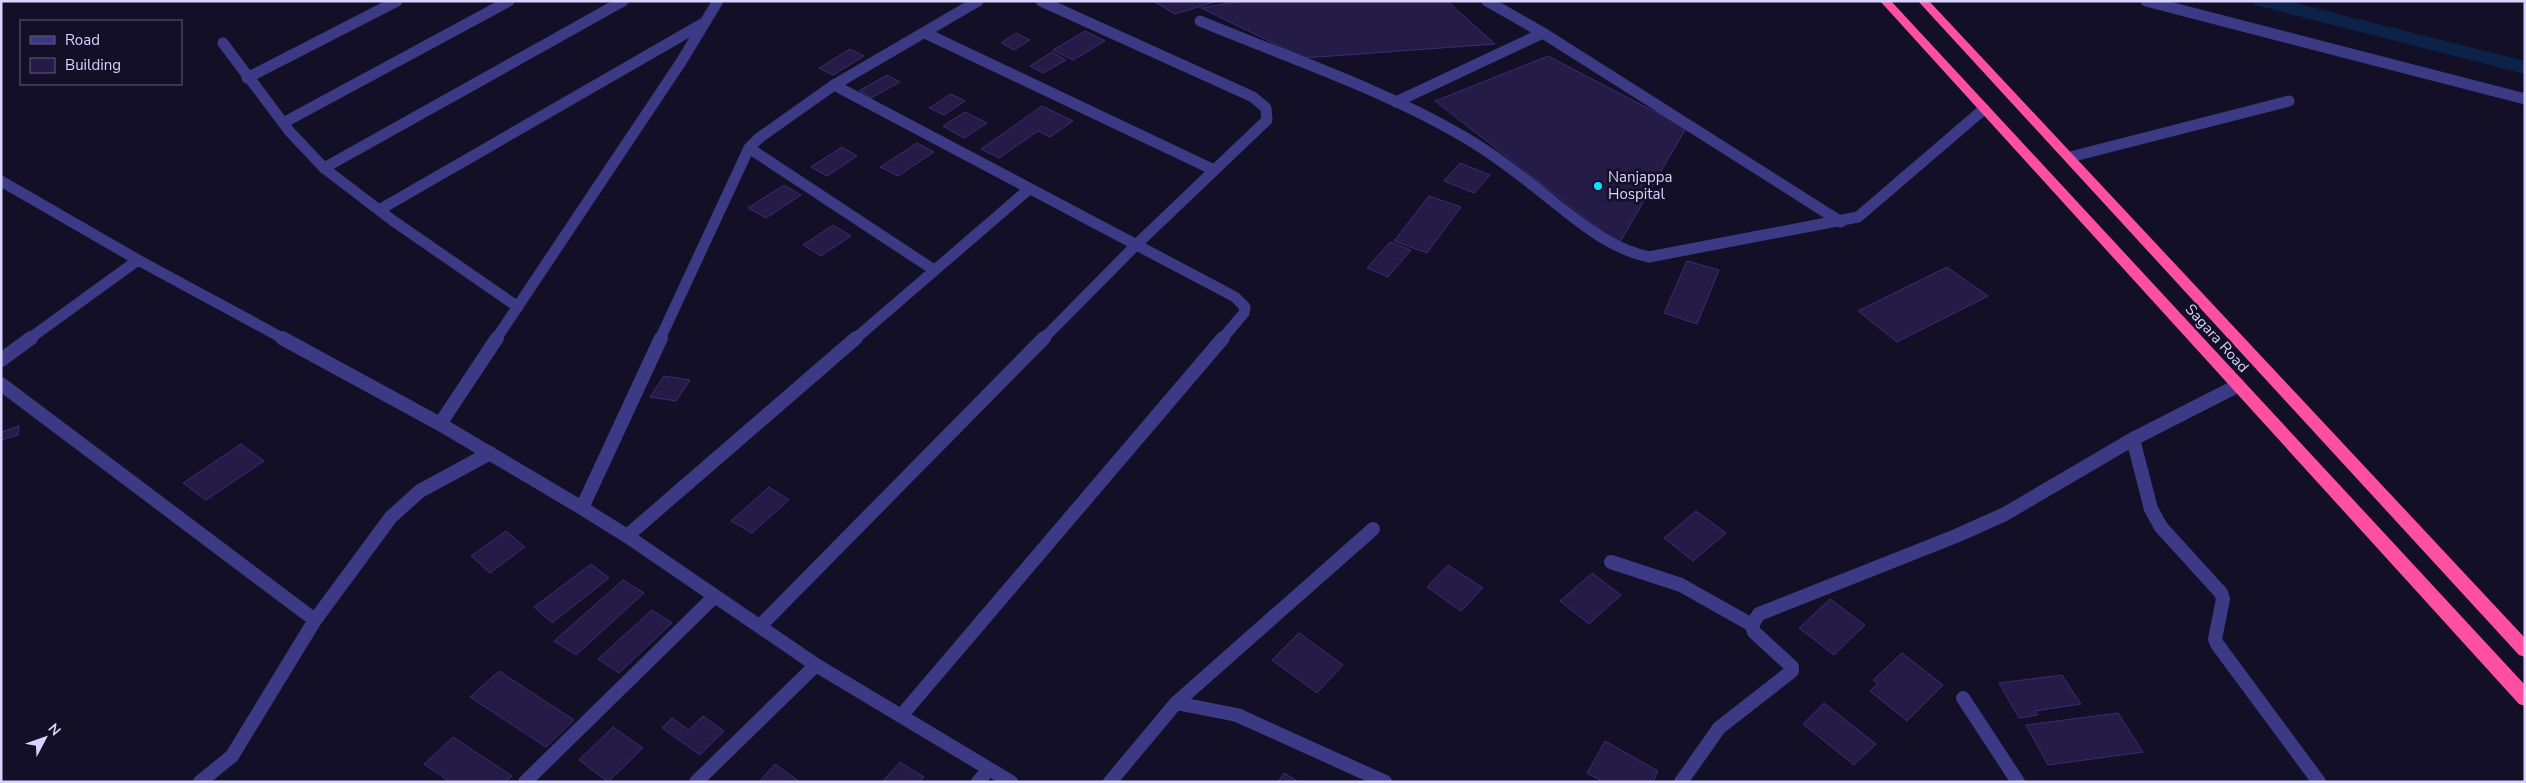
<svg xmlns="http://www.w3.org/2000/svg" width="2526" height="783" font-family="'Nunito Sans',sans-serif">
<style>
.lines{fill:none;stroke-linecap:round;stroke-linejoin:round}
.canal{fill:#0c2248;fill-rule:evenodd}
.building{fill:#241b47;stroke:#3b2d73}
.minor-far1{stroke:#3d3a85;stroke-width:11}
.minor{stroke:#3d3a85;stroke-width:14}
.highway{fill:#ff4fa3;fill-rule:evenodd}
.poi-dot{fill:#00e5ff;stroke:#130f26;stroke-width:2}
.labels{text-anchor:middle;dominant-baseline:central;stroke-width:5;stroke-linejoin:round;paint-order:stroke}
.poi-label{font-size:15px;fill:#d9d4ff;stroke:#130f26;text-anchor:start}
.street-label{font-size:15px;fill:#d9d4ff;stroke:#130f26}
</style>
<rect width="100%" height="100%" fill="#130f26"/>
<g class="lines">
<!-- canal -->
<path class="canal" d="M2252 1H2287L2525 61V74L2255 5Z"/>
</g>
<!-- building -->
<path class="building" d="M1153 1H1218L1175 14Z
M1241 1H1447L1495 44 1304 58 1201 8Z
M1085 31 1105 41 1073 60 1053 50Z
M1016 33 1030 40 1014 50 1001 43Z
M850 49 864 56 833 75 819 68Z
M1052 52 1066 60 1043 73 1030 66Z
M1548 56 1686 128 1619 244 1435 101Z
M887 75 900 82 871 98 859 91Z
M951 94 965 101 944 115 929 108Z
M1042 106 1073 121 1050 137 1038 131 999 158 981 149Z
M965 112 987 123 964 138 943 126Z
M917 143 934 152 898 176 880 167Z
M842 147 857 156 827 176 811 167Z
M1460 163 1490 175 1474 193 1444 181Z
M784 185 801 195 766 218 748 208Z
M1429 196 1461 207 1427 253 1394 241Z
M833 225 851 236 821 256 803 245Z
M1390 242 1411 250 1388 277 1367 268Z
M1687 261 1719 270 1697 324 1664 313Z
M1947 267 1988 296 1897 342 1858 311Z
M664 376 690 380 676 401 650 397Z
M19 426 18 435 1 440V432Z
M241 444 264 461 206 500 183 483Z
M769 487 789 500 752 533 731 521Z
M1696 511 1726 533 1693 561 1664 538Z
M506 531 525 547 490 573 471 556Z
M591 564 609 578 552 623 534 607Z
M1448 565 1483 588 1461 611 1427 587Z
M1592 573 1621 595 1589 624 1560 601Z
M623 580 644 593 576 655 554 641Z
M1830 599 1865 625 1834 655 1799 628Z
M652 610 672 623 619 673 598 659Z
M1299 633 1343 665 1317 693 1272 660Z
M1902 653 1943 685 1907 721 1870 691 1878 683 1873 680Z
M499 671 574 720 546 747 470 697Z
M2062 675 2081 704 2035 711 2038 715 2019 718 1999 683Z
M1824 703 1876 744 1854 765 1803 724Z
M2118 713 2143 752 2048 765 2026 725Z
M703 716 724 731 700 755 662 728 672 718 689 730Z
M613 727 643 748 608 782 579 760Z
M453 737 512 776 505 782H450L424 764Z
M1605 741 1658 771 1653 782H1604L1587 773Z
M900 762 924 777 919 782H882Z
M775 764 800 782H759Z
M1284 773 1299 782H1278Z"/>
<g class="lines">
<!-- minor-far1 -->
<path class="minor-far1" d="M1041 1 1253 97 1266 108 1267 120 1136 245 1043 339
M1487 1 1543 33 1841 222
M2146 1 2525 99
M1200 21C1289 58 1383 89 1466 138 1498 157 1527 180 1555 203 1585 226 1611 249 1649 257L1858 217 1984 109
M925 33 1214 170
M223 43 290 132 324 168 392 220 518 307
M247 78 397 1
M834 85 1235 297 1245 307 1244 313 1222 339
M1396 102 1543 33
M283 123 509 1
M749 148 934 270
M2070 157 2289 101
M324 168 623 1
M1 181 138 260 284 339
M379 210 702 24
M29 339 138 260
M496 339 681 62 718 1
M660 339 749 148 759 138 834 85 978 1
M855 339 1029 189"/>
<!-- minor -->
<path class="minor" d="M282 338 440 424 582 508 627 536 816 665 1011 782
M1 360 31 338
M1 384 315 620
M440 424 497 338
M2133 439 2151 509 2161 527 2221 593 2223 599 2215 639 2217 644 2319 782
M582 508 661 338
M627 536 856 338
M1611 562 1681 585 1752 625
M760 626 1044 338
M1963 698 2018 782
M1176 703 1237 715 1385 782
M901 716 1223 338
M200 782 232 756 315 620 391 517 420 491 490 453
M525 782 715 596
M696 782 816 665
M978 782 988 770
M1110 782 1176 703 1373 529
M1681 782 1719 728 1792 671V667L1754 632 1752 625 1759 614 1956 536 2005 514 2133 439 2237 386"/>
<!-- highway -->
<path class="highway" d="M1880 1H1891L2525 685V706L2519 704Z
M1918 1H1929L2525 638V657L2519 655Z"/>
</g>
<!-- markers -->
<circle class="poi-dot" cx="1598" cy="186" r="5"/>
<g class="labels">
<!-- poi labels -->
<g class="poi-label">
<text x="1608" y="177">Nanjappa<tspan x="1608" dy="17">Hospital</tspan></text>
</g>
<!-- street labels -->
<g class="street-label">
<text transform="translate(2217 338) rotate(48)">Sagara Road</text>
</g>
</g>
<!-- border -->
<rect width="2526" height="783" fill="none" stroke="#d9d4ff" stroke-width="5"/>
<!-- legend -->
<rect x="20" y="20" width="162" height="65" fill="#130f26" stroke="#625e7d"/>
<rect x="30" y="36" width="25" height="8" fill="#3d3a85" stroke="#625e7d"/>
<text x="65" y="45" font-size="15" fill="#d9d4ff">Road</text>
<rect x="30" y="58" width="25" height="15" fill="#241b47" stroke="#625e7d"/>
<text x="65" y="70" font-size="15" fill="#d9d4ff">Building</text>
<!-- north arrow -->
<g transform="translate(45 738) rotate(49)" stroke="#130f26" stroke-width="4" paint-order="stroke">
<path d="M0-4L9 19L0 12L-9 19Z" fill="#d9d4ff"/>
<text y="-8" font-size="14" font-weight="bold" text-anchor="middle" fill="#d9d4ff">N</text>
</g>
</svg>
